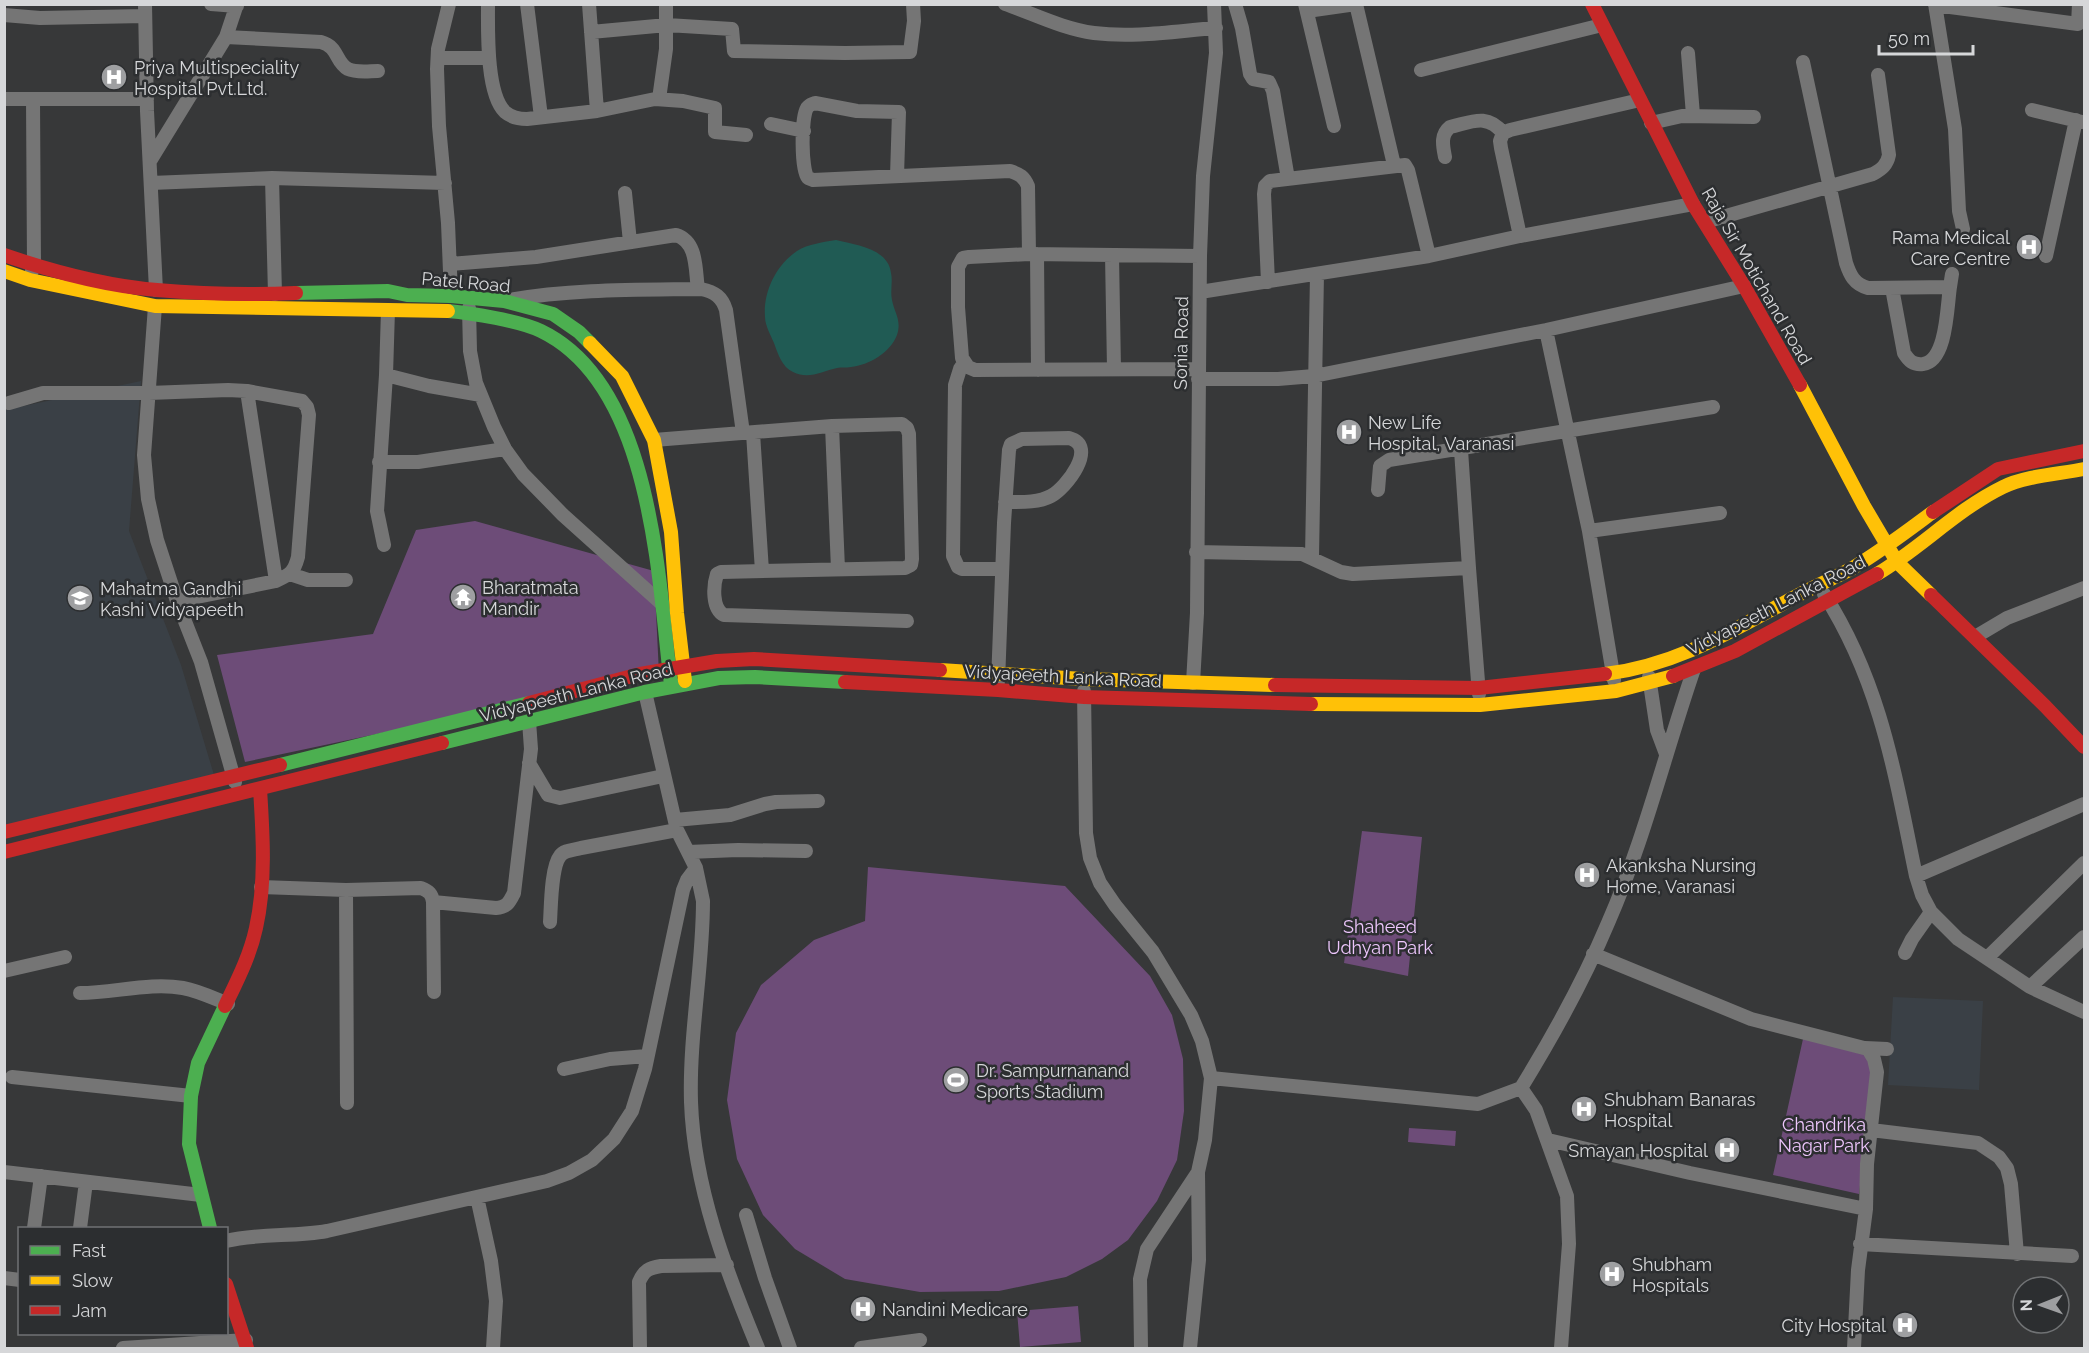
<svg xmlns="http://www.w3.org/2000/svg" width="2089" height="1353" font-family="Raleway,sans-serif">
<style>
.built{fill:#3a4046}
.green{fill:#6d4c78}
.water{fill:#205b54}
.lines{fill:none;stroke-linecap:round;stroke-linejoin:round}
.street{stroke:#757575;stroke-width:14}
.fast{stroke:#4caf50;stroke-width:14}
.slow{stroke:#ffc107;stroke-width:14}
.jam{stroke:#c62828;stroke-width:14}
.labels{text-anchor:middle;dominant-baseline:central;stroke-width:5;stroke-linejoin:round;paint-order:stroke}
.poi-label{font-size:18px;fill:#d6d7d9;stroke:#2c2e30;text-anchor:start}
.street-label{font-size:18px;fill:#d6d7d9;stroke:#2c2e30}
.park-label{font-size:18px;fill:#edc6fc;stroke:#2c2e30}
</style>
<rect width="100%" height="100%" fill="#373839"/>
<!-- built -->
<path class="built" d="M141 381 129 531 181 665 214 775 5 828V410Z
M1893 997 1983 1001 1979 1090 1888 1085Z"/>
<!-- green -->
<path class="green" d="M475 521 654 571 659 674 245 762 217 655 373 634 416 530Z
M1362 831 1422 837 1408 976 1344 963Z
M868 867 1065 886 1150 976 1172 1015 1183 1059 1184 1111 1177 1160 1157 1201 1128 1240 1102 1259 1066 1277 999 1291 920 1292 845 1279 795 1249 763 1215 737 1159 727 1100 736 1033 761 985 814 940 865 921Z
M1803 1039 1865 1053 1873 1068 1859 1194 1773 1175Z
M1409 1128 1456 1131 1455 1146 1408 1142Z
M1078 1306 1081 1342 1020 1347 1017 1311Z"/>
<!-- water -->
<path class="water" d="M836 240C855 245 888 248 891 273 893 282 890 291 892 300 894 312 902 320 897 335 890 353 869 365 851 367 846 368 841 367 837 368 822 371 809 380 793 372 782 367 778 354 774 343 771 336 765 325 765 317 763 292 776 265 797 251 808 244 824 242 836 240Z"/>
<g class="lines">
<!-- street -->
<path class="street" d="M145 4 147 111 156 290
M211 4 237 6
M449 4 438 49 437 69 439 126 448 223 451 296
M488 4C488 30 486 94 505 112 512 118 519 119 527 119L597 111 655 99 683 101 715 108V132L746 135
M527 4 541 117
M589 4 597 111
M1005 4C1034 14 1063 29 1094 33 1134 38 1176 31 1216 28
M1235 4 1242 28 1250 74 1253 79 1269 82 1273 91 1288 179
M1305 4 1334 126
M1356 4 1394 165
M1935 4 1955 129 1959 211 1963 229
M1935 5 2078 24 2079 4
M1307 11 1356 4
M4 15 40 18 145 16
M591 32 667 25 732 29 734 51 845 53 910 52 914 21 913 4
M226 37 321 42C339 47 335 62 348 69 356 73 369 71 378 71
M1688 53 1693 115
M438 58H489
M1803 62 1846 263C1850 275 1854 284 1868 288L1950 287 1952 274
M1421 70 1602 25
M4 99H33
M659 99 666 49V4
M2032 110 2082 122
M1651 123 1682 116 1754 117
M771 124 804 131
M1445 157C1443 146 1440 135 1450 127 1472 122 1487 113 1503 133
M150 161 226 37 237 4
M897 176 899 112 857 111 815 103C810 105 810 104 807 108 801 118 801 170 808 178L813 180 1010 171C1020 174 1024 177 1028 186L1029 254
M272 178 275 294
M151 183 272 178 445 183
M625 193 630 242
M1705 222 1873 174C1882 169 1887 165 1889 155L1878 75
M1520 236 1501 148 1500 141 1503 133 1510 130 1640 100
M1037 254 1038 370
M1112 255 1114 369
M2046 256 2076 120
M450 264 536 257 676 235C698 242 695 270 698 289
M32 271 34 265 33 99H147
M1268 282 1264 194 1265 186 1270 181 1405 165 1408 170 1429 256
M1892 288 1904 353C1909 361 1913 365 1923 364 1947 361 1947 306 1950 287
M1200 292 1429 256 1520 236 1693 204
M509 300C573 289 636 290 701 289 715 292 722 297 726 310L743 433
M155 306 144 455 148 499 157 540 177 601 201 662 235 782
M469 308 470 351 476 383 494 427 505 449 523 474 563 515 661 603
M1546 330 1589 531 1614 680
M964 363 960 369 955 385 953 556 958 567 962 569H1002
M1199 369 975 370 968 367 962 358 958 307V267L963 258 969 257 1029 254 1200 256
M386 375 429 386 481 395
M1198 379H1278L1314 376 1546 330 1744 286
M247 391 276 581
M9 403 43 393H149L228 390 247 391 302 401 307 407 309 415 298 557C294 572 291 574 276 581L177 601
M832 426 838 569
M753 433 762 571
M654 440 832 426 902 424 907 428 909 434 912 559 911 565 905 568 721 572 717 574C713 586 712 609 724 615L907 621
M379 462H418L505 449
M1378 490 1380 466 1389 460 1713 407
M1589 531 1720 513
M384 545 377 511 386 375 388 310
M1196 552 1302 554 1341 572 1353 574 1469 568 1461 450
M1312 557 1317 274
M1469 568 1479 694
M290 574 308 580H346
M1824 594C1881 683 1895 775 1916 876L1922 895 1931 912 1958 939 2030 987 2084 1012
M1975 637 2007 618 2084 588
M1649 677 1657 730 1666 754
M998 682 1004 523 1009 450 1011 444 1022 439 1069 438C1099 446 1066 488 1051 496 1038 503 1020 502 1005 502
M1193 683 1197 613 1200 256 1203 176 1216 53 1214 4
M1084 691 1086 833 1090 858 1100 883 1115 905 1153 952 1191 1015 1202 1041 1211 1078 1205 1140 1198 1172 1147 1249 1140 1279 1141 1348
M645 692 677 830 696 868 703 901C703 968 689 1035 691 1102 694 1187 726 1271 758 1348
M529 763 548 795 560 798 663 776
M675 820 730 815 765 804 776 802 818 801
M688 852 738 850 806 851
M1916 876 2084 804
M261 887 346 890 421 888C429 891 432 894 433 902L434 992
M346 890 347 1103
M433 902 496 908C507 907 509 903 514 893L531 749 529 721
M550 922C551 907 551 867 560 856 564 850 574 850 581 848L677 830
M1905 953 1912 939 1931 912
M1593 954 1751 1019 1868 1049 1874 1059 1877 1072 1867 1164 1866 1209 1858 1270 1854 1348
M1987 958 2084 863
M4 971 65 957
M2030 987 2084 937
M80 993C114 993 150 982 183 988 199 991 213 998 228 1004
M1865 1048 1887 1049
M564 1069 610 1059 647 1056
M12 1077 191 1096
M1211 1078 1478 1104 1521 1088
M1871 1130 1978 1143 1999 1157 2007 1168 2011 1184 2017 1254
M1548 1140 1690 1173 1866 1209
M4 1172 201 1195
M477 1197 491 1261 496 1301 493 1348
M746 1215 765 1278 790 1348
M34 1228 41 1176
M80 1228 86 1182
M226 1241C259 1233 294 1237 327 1231L547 1181 569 1173 592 1160 614 1139 632 1111 645 1069 683 890 687 880 696 868
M1860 1244 2072 1256
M4 1278 20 1280
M123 1348 246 1340
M640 1348 639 1282C644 1270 649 1268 661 1266L727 1265
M861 1348 920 1340
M1190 1348 1199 1260 1198 1172
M1561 1348 1569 1244 1567 1196 1536 1110 1521 1088C1553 1036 1584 980 1608 923 1644 841 1665 753 1694 669"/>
<!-- fast -->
<path class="fast" d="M296 293 388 291 407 295 451 296 504 301 553 314 579 332 590 343
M448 311C471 313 521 321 541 331 653 385 658 578 671 685
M442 743 645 692 719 678 755 677 845 682
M280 765 529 703
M210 1228 189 1144 191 1096 198 1063 225 1006"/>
<!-- slow -->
<path class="slow" d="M4 271 30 280 155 306 448 311
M590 343 622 376 654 440 671 532 677 613 685 681
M1800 385 1864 506 1897 562 1931 595
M1877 574C1921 548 1956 510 2003 487 2025 476 2059 474 2084 469
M940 670 1083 679 1275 685
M1605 674C1672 666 1725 635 1782 604 1804 591 1828 581 1851 569 1880 552 1906 532 1933 512
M1311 704 1480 705 1616 691 1673 676"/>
<!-- jam -->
<path class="jam" d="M1592 4 1693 204 1744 286 1800 385
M4 255C51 271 107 286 157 290 203 294 251 295 296 293
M1933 512 1998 469 2084 451
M1931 595 2045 706 2084 747
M1673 676 1735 651 1877 574
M845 682 998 690 1084 697 1311 704
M1275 685 1479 688 1605 674
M529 703 640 674 717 661 754 659 940 670
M4 832 280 765
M4 852 442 743
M225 1006C237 981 250 956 256 928 266 883 263 835 260 789
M226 1284 247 1348"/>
</g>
<!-- icons -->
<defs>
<symbol id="hospital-disc" viewBox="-11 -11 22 22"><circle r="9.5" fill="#9e9fa1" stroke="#2c2e30"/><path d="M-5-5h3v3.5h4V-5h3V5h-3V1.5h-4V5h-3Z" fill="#fff"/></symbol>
<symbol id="temple-disc" viewBox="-11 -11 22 22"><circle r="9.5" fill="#9e9fa1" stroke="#2c2e30"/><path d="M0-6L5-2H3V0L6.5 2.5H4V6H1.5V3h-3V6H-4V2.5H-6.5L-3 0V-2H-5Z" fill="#fff"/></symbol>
<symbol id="university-disc" viewBox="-11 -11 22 22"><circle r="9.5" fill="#9e9fa1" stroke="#2c2e30"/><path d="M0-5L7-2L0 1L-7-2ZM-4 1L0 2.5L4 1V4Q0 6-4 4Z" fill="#fff"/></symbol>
<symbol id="stadium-disc" viewBox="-11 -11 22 22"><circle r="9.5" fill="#9e9fa1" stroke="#2c2e30"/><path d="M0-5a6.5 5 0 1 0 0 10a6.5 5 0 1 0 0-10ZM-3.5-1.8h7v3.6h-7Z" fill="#fff"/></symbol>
</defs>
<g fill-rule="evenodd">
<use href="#hospital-disc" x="99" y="62" width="30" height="30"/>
<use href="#hospital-disc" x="2014" y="232" width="30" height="30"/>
<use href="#hospital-disc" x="1334" y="417" width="30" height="30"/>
<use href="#temple-disc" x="448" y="582" width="30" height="30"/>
<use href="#university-disc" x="65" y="583" width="30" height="30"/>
<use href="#hospital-disc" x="1572" y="860" width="30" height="30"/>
<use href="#stadium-disc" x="941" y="1065" width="30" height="30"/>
<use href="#hospital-disc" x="1569" y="1094" width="30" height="30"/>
<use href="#hospital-disc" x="1712" y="1135" width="30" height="30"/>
<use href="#hospital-disc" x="1597" y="1259" width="30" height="30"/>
<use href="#hospital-disc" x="848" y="1294" width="30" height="30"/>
<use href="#hospital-disc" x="1890" y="1310" width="30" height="30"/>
</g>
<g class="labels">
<!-- poi labels -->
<g class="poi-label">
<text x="134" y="67">Priya Multispeciality<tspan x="134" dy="21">Hospital Pvt.Ltd.</tspan></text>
<text x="2010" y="237" text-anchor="end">Rama Medical<tspan x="2010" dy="21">Care Centre</tspan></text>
<text x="1368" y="422">New Life<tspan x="1368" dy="21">Hospital, Varanasi</tspan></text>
<text x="482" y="587">Bharatmata<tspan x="482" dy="21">Mandir</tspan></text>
<text x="100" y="588">Mahatma Gandhi<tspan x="100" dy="21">Kashi Vidyapeeth</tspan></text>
<text x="1606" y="865">Akanksha Nursing<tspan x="1606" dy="21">Home, Varanasi</tspan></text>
<text x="976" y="1070">Dr. Sampurnanand<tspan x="976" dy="21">Sports Stadium</tspan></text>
<text x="1604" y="1099">Shubham Banaras<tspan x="1604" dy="21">Hospital</tspan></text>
<text x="1708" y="1150" text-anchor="end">Smayan Hospital</text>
<text x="1632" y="1264">Shubham<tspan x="1632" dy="21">Hospitals</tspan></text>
<text x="882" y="1309">Nandini Medicare</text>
<text x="1886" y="1325" text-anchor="end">City Hospital</text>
</g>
<!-- street labels -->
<g class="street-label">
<text transform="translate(1757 276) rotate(60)">Raja Sir Motichand Road</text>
<text transform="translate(466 282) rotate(5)">Patel Road</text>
<text transform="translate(1181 343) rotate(-89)">Sonia Road</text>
<text transform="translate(1776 605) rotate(-27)">Vidyapeeth Lanka Road</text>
<text transform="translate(1063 676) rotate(3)">Vidyapeeth Lanka Road</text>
<text transform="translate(576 692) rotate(-14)">Vidyapeeth Lanka Road</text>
</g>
<!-- park labels -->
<g class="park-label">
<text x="1380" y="926">Shaheed<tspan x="1380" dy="21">Udhyan Park</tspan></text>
<text x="1824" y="1124">Chandrika<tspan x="1824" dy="21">Nagar Park</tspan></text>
</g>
</g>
<!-- border -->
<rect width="2089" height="1353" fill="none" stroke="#d6d7d9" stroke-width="12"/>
<!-- legend -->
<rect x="18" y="1227" width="210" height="108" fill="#2c2e30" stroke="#707274" stroke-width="1.5"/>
<rect x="30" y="1246" width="30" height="9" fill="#4caf50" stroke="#707274" stroke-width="1.5"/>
<text x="72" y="1257" font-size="18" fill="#d6d7d9">Fast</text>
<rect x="30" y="1276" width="30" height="9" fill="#ffc107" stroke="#707274" stroke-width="1.5"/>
<text x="72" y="1287" font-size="18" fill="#d6d7d9">Slow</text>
<rect x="30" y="1306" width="30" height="9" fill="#c62828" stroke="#707274" stroke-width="1.5"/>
<text x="72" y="1317" font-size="18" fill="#d6d7d9">Jam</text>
<!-- north arrow -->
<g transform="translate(2041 1305) rotate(269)"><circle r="28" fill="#2c2e30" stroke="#707274" stroke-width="1.5"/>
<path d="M0-4.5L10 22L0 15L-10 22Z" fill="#9e9fa1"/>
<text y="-9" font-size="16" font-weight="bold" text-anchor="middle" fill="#d6d7d9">N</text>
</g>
<!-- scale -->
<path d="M1879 45v9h94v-9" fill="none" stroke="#d6d7d9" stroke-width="3"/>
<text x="1888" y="45" font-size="18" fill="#d6d7d9" stroke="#2c2e30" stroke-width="4.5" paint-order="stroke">50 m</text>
</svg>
